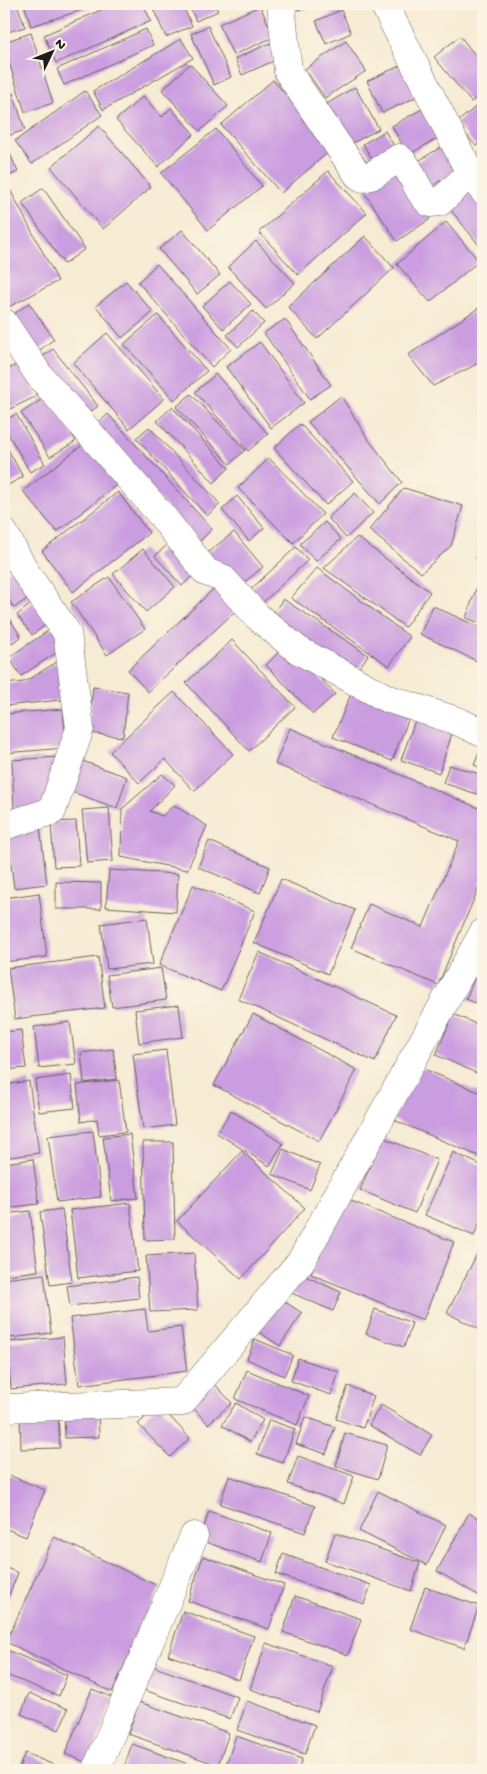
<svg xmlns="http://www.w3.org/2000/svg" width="487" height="1774" font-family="'Gochi Hand',sans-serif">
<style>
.building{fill:#ca9ce0}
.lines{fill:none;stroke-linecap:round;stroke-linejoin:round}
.minor-casing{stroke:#68645c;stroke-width:29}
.minor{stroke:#fff;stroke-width:28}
</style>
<rect width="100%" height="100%" fill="#fcf5e5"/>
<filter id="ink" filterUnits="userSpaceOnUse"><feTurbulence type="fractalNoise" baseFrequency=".02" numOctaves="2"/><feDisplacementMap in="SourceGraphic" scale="10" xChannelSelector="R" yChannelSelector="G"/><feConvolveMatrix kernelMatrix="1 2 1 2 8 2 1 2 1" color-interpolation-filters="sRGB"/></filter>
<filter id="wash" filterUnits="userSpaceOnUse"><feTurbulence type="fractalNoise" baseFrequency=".0096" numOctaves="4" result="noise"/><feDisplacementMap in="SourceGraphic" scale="20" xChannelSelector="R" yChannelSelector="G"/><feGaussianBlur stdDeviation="1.12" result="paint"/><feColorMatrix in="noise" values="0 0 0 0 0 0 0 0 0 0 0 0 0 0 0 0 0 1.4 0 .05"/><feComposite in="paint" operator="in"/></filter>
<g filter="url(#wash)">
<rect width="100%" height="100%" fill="#f6ebd3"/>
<g id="blocks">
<!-- building -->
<path class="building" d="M4 4H17L25 27 4 33Z
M24 4H101L31 26Z
M115 4H143L151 21 56 63 44 35Z
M151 4H182L192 26 166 37Z
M188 4H214L218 11 196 21Z
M297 4H325V5L298 10Z
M260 6 274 37 233 55 219 24Z
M341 10 351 33 326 44 316 21Z
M208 26 231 77 214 85 191 34Z
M146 29 153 45 64 85 57 69Z
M31 33 53 103 25 112 4 47V42Z
M460 36 483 65V92L471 102 434 57Z
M181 39 193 58 103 110 93 91Z
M346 41 366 71 325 98 305 69Z
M270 43 278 59 242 75 235 59Z
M406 63 421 95 382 113 367 81Z
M190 64 228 106 200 131 162 90Z
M273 80 333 148 281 193 221 125Z
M355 87 379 129 349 145 325 105Z
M85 91 102 115 32 164 15 141Z
M13 93 25 130 4 137V96Z
M143 96 162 117 171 108 194 134 158 167 116 120Z
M483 101V141L476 146 456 123Z
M422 109 438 138 408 155 392 126Z
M99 126 151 187 103 229 51 167Z
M216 129 262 186 208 230 161 173Z
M385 131 397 151 375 164 363 144Z
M6 145 18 172 4 178V146Z
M441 147 456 171 427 189 412 165Z
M483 149V171L472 159Z
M396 170 430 219 397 241 364 192Z
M328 171 367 213 298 275 259 232Z
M8 186 58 281 7 308 4 301V188Z
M43 188 85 249 64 264 22 203Z
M474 189 483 201V250L450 209Z
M446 222 479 261 430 302 397 264Z
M182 230 220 275 197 294 159 249Z
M365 236 394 268 317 339 288 307Z
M256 241 295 283 266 309 228 267Z
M157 264 231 349 212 367 138 282Z
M126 281 153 312 122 338 96 306Z
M230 281 251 304 223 329 202 306Z
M29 303 54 339 36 353 10 317Z
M483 305V361L433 386 408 355Z
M253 311 264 323 238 347 227 335Z
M158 315 207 371 174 400 124 344Z
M285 319 331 385 310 399 264 333Z
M107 333 164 399 129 429 73 363Z
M260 342 304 403 271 428 226 367Z
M53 349 98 406 83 418 38 360Z
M21 363 37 396 4 412V371Z
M216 374 268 434 248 451 195 392Z
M191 394 245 450 230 464 176 407Z
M47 396 76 441 50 457 21 413Z
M341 396 368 439 402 482 380 504 308 422Z
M172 407 229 468 214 483 157 421Z
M16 414 45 464 30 472 4 427V421Z
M108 414 212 529 199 542 94 427Z
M300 424 353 481 326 505 274 448Z
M149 427 220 504 207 516 136 438Z
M4 442 23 477 4 487Z
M86 442 119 483 57 532 23 491Z
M269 458 323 514 293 543 238 488Z
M404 488 463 506 451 546 421 573 369 530Z
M118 492 149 533 73 592 42 551Z
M355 493 373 513 346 538 328 518Z
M237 496 264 528 249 541 222 510Z
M325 522 341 539 316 561 300 544Z
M482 523H483V560L476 559Z
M234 532 263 567 236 589 207 553Z
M357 537 430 592 405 627 324 568Z
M167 545 194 574 182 586 155 556Z
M296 547 308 560 258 607 246 594Z
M143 549 175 587 146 612 113 574Z
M15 566 33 595 14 608 4 592V573Z
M317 568 410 637 389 666 291 598Z
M483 569V624L466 618Z
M109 577 145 629 107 655 71 602Z
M221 582 242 605 148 692 128 670Z
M37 599 54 619 32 635 17 615Z
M283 599 368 655 352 678 267 622Z
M433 606 483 629V664L420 634Z
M4 609 21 637 4 648Z
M54 627 66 646 21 676 9 657Z
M232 640 295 707 249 751 186 683Z
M288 643 335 694 313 714 266 665Z
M65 657 71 699 4 706V684L24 682Z
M93 687 128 692 123 737 88 733Z
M353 689 411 713 392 761 333 737Z
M174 692 233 754 194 791 165 759 139 783 110 752Z
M63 709 66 748 4 753V714Z
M416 718 453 731 439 773 401 760Z
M290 728 483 810V877L438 985 351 948 369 904 423 927 459 841 275 764Z
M483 743V769L474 765Z
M58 757 48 808 14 811 12 760Z
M77 759 127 777 117 808 66 790Z
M449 765 483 775 477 794 443 783Z
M162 774 175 785 150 811 162 816 174 805 207 826 187 870 121 857 122 809Z
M4 777 10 816 4 817Z
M109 808 113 861 87 863 82 810Z
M76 821 79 866 54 867 51 822Z
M40 827 47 884 14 888 7 832Z
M209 841 270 867 260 893 198 867Z
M109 870 178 874 176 912 106 907Z
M281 879 355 910 328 974 254 943Z
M56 882 101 883V909H56Z
M193 885 255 911 221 991 159 965Z
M39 893 47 957 4 962V898Z
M147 918 153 964 107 969 101 924Z
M259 952 396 1015 375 1062 238 999Z
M98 957 105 1008 15 1019 8 968Z
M481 963 483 964V1006L466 999Z
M161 968 166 1000 112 1007 107 975Z
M179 1005 183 1037 139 1043 135 1010Z
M253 1014 357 1070 319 1141 214 1085Z
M453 1014 483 1027V1076L436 1055Z
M70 1022 76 1064 39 1068 34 1027Z
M21 1030 26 1068 4 1070V1032Z
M113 1049 117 1079 84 1083 81 1053Z
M166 1050 175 1125 143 1129 133 1054Z
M417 1066 483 1094V1158L394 1120Z
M71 1075 75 1108 39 1112 35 1080Z
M119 1080 126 1132 99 1135 97 1119 81 1122 77 1085Z
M29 1081 39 1153 4 1158V1085Z
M231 1110 283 1144 269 1166 217 1133Z
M93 1131 101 1197 57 1202 48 1136Z
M130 1134 138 1198 111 1201 103 1137Z
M382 1137 437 1160 415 1213 360 1190Z
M143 1142H173L175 1239 145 1240Z
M283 1149 320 1165 310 1190 272 1174Z
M242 1151 305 1208 241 1279 177 1221Z
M453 1152 483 1166V1214L474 1236 425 1215Z
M33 1159 39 1204 4 1208V1163Z
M341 1197 454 1242 423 1320 311 1274Z
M130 1203 138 1271 78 1278 70 1210Z
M62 1209 72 1282 50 1285 40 1212Z
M30 1211 38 1271 7 1275 4 1254V1214Z
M478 1252 483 1255V1331L447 1313Z
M194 1253 198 1310 150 1312 146 1256Z
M296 1272 341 1292 333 1311 287 1291Z
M44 1274 51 1333 10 1338 4 1279Z
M137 1277 139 1298 70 1306 67 1286Z
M278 1297 302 1313 280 1346 256 1330Z
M145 1309 148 1331 181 1327 187 1371 79 1385 70 1318Z
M375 1309 412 1323 404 1347 366 1334Z
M63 1337 67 1384 11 1389 7 1342Z
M255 1339 293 1355 284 1376 247 1359Z
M298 1358 339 1372 331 1395 291 1381Z
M247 1370 309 1396 297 1425 235 1399Z
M211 1380 232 1403 208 1424 187 1401Z
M348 1386 374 1396 363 1428 336 1419Z
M236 1403 263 1420 250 1442 222 1425Z
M159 1405 190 1438 170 1457 138 1424Z
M381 1405 432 1435 420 1455 369 1425Z
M98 1413 99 1437 65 1438 64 1414Z
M58 1415 60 1448 21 1449 20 1418Z
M305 1417 335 1427 326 1454 296 1444Z
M269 1420 295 1429 283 1463 257 1454Z
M345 1433 387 1445 378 1479 336 1466Z
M298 1456 354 1476 344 1504 288 1484Z
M11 1476 45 1490 26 1537 4 1528V1495Z
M229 1476 315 1506 305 1533 220 1504Z
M378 1491 446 1525 427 1565 359 1531Z
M209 1511 272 1533 262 1562 200 1540Z
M469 1513 483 1521V1598L437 1571Z
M335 1533 420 1563 411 1591 325 1561Z
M54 1537 160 1587 112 1692 6 1642Z
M283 1554 371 1585 364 1604 276 1574Z
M203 1556 284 1585 269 1629 188 1601Z
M4 1567 18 1573 4 1607Z
M425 1587 479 1606 464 1648 410 1629Z
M295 1596 361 1619 348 1655 283 1632Z
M183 1611 254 1636 239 1680 168 1655Z
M266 1643 333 1666 317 1712 250 1689Z
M4 1649 67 1675 59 1696 4 1674Z
M152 1666 238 1697 230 1719 144 1690Z
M92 1689 114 1698 88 1763 65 1754Z
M29 1693 68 1709 59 1730 21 1714Z
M247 1701 315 1725 305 1754 237 1730Z
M139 1702 229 1733 218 1765 128 1734Z
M236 1736 302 1759 298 1770H224Z
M132 1744 205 1770H123Z
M25 1753 66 1770H18Z"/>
</g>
</g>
<g filter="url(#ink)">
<use href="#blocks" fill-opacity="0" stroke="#68645c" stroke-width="1"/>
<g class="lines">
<defs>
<path id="minor" d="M281 4 288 72 358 175 363 178 371 176 399 158C413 169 415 191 430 203L440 202 470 173
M384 4 470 173 483 190
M4 323 39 375 162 516 206 572 222 578 258 617 298 650 386 698 457 721 483 733
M4 533 26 573 67 633 80 728 52 811 4 826
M4 1408 182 1402 301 1261 483 933
M96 1770 194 1536"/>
</defs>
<!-- minor casing -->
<use href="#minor" class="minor-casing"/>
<!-- minor -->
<use href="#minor" class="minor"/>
</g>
</g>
<!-- margin -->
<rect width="487" height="1774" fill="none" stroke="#fcf5e5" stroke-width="20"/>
<!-- north arrow -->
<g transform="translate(52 52) rotate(47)" stroke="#fcf5e5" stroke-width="4" paint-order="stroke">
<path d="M0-4L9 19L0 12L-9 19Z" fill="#1c1c1c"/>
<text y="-8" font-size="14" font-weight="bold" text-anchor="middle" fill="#1c1c1c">N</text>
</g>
</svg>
